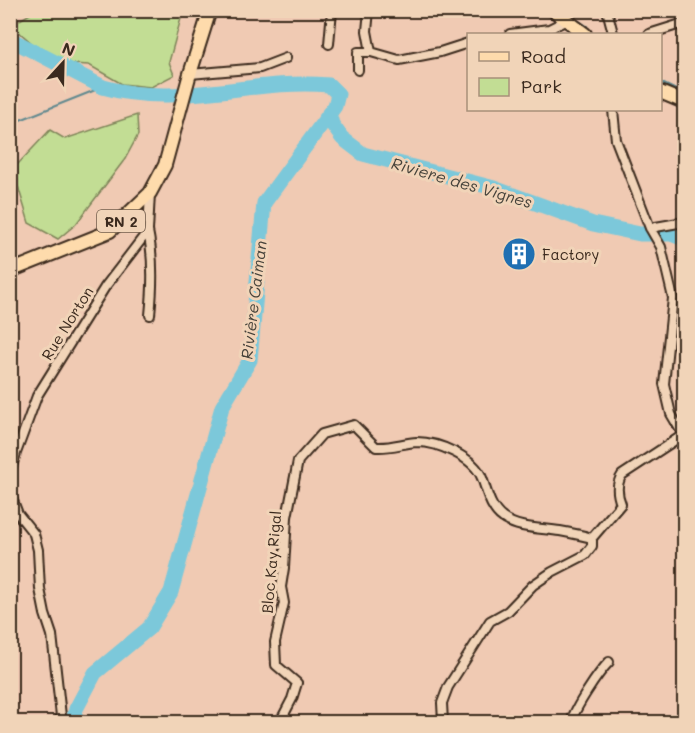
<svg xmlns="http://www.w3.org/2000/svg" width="695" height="733" font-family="Mali,sans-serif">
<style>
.green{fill:#c2dd94;stroke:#7e8459;stroke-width:1.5}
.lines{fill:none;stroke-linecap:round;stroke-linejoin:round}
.stream{stroke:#61898f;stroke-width:2}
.river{stroke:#7bc8da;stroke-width:15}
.street-casing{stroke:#3b2a1e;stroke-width:12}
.primary-casing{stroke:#3b2a1e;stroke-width:16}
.street{stroke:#f1d4b8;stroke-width:8}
.primary{stroke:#fedbac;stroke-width:12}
.labels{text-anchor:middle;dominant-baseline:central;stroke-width:6;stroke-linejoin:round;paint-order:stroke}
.shield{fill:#f1d4b8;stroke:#725d4c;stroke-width:1.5}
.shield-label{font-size:14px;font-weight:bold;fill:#3b2a1e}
.poi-label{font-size:15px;fill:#3b2a1e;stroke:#f1d4b8;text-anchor:start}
.street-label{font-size:15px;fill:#3b2a1e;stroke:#f1d4b8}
.water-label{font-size:16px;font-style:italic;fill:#45423a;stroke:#f1d4b8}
</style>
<rect width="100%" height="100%" fill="#f0cab3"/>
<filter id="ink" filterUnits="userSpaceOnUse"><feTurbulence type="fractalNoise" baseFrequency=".0167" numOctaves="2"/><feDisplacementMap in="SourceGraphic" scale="12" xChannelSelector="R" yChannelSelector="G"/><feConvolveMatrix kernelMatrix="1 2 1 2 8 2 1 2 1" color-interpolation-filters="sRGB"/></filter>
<g filter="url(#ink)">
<!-- green -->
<path class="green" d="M147 11H183L169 62 174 75 151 87 122 84 89 65 55 63 11 25 35 11H100L108 15 127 11 146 12Z
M137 115 138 135 125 159 76 224 58 239 29 223 18 186 17 165 50 130 65 139Z"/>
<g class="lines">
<!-- stream -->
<path class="stream" d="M571 16 587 26
M660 82 684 94
M10 124 103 87"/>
<!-- river -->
<path class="river" d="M10 39 103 87C178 109 253 78 329 85L338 94 335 106 264 203 250 360 222 407 171 592 149 628 95 673 76 709 73 722
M329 113 332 124 342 138 363 154 494 188 593 224 640 234H671L684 239"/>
<defs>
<path id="street" d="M607 10 613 33
M510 34 549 29 567 20
M649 34 684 23
M329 44 332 10
M371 52 399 60 440 52 468 43
M358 70V52H371L367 31 369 10
M190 74 260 68 286 58
M613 110 616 140 650 228 661 247 673 298 664 384 671 414 684 436
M650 228 684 222
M148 231C154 259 153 286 150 315
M10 473 16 453 37 396 105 287 148 231 150 193
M10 493 18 514 34 534 38 550 40 589 45 614 52 635 61 716 60 722
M280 722 292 699 297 683 276 665 275 642 284 603 281 587 284 568 287 517 298 461 322 434 354 425 376 447C391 448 403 443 417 442 438 442 474 457 482 478 487 491 490 509 503 518 518 529 542 528 560 531 571 533 581 535 592 538
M443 722 442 703 448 687 490 621 508 611 533 585 552 572 585 555 592 546V538L621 504C617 494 616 484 622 475L683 435
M571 722C575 708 598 673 609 662"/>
<path id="primary" d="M553 10 585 34
M660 92 684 102
M10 271 110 231 150 193 165 165 189 77 210 10"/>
</defs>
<!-- street casing -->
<use href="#street" class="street-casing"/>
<!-- primary casing -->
<use href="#primary" class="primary-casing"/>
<!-- street -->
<use href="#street" class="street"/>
<!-- primary -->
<use href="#primary" class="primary"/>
</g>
</g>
<!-- icons -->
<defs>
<symbol id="building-disc" viewBox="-11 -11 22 22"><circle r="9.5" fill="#1f6fb2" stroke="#f1d4b8"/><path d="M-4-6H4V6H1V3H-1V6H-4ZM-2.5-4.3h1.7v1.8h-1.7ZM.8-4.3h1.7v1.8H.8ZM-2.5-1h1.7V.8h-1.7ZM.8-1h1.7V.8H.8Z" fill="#fff"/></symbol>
</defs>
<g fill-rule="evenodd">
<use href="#building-disc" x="500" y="235" width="38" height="38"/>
</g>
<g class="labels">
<!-- shield labels -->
<rect class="shield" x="97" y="210" width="48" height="22" rx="4.5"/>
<g class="shield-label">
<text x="121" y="221">RN 2</text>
</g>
<!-- poi labels -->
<g class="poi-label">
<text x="542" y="254">Factory</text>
</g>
<!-- street labels -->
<g class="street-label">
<text transform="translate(67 323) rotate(-58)">Rue Norton</text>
<text transform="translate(271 562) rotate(-85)">Bloc Kay Rigal</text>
</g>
<!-- water labels -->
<g class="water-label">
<text transform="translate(462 182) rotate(16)">Riviere des Vignes</text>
<text transform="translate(253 300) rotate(-83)">Rivière Caiman</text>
</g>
</g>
<!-- margin -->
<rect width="695" height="733" fill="none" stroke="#f1d4b8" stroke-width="36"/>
<rect x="18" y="18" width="659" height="697" fill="none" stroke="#3b2a1e" stroke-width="2" filter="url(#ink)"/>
<!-- legend -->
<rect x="467" y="33" width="195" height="78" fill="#f1d4b8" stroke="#a8907a" stroke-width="1.5"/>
<rect x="479" y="52" width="30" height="9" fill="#fedbac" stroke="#a8907a" stroke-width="1.5"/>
<text x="521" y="63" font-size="18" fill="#3b2a1e">Road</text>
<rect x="479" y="78" width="30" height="18" fill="#c2dd94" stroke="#a8907a" stroke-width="1.5"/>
<text x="521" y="93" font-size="18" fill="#3b2a1e">Park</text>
<!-- north arrow -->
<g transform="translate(63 63) rotate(22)" stroke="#f1d4b8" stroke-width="4.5" paint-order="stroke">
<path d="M0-4.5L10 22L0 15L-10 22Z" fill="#3b2a1e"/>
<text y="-9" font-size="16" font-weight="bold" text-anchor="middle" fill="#3b2a1e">N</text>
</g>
</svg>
